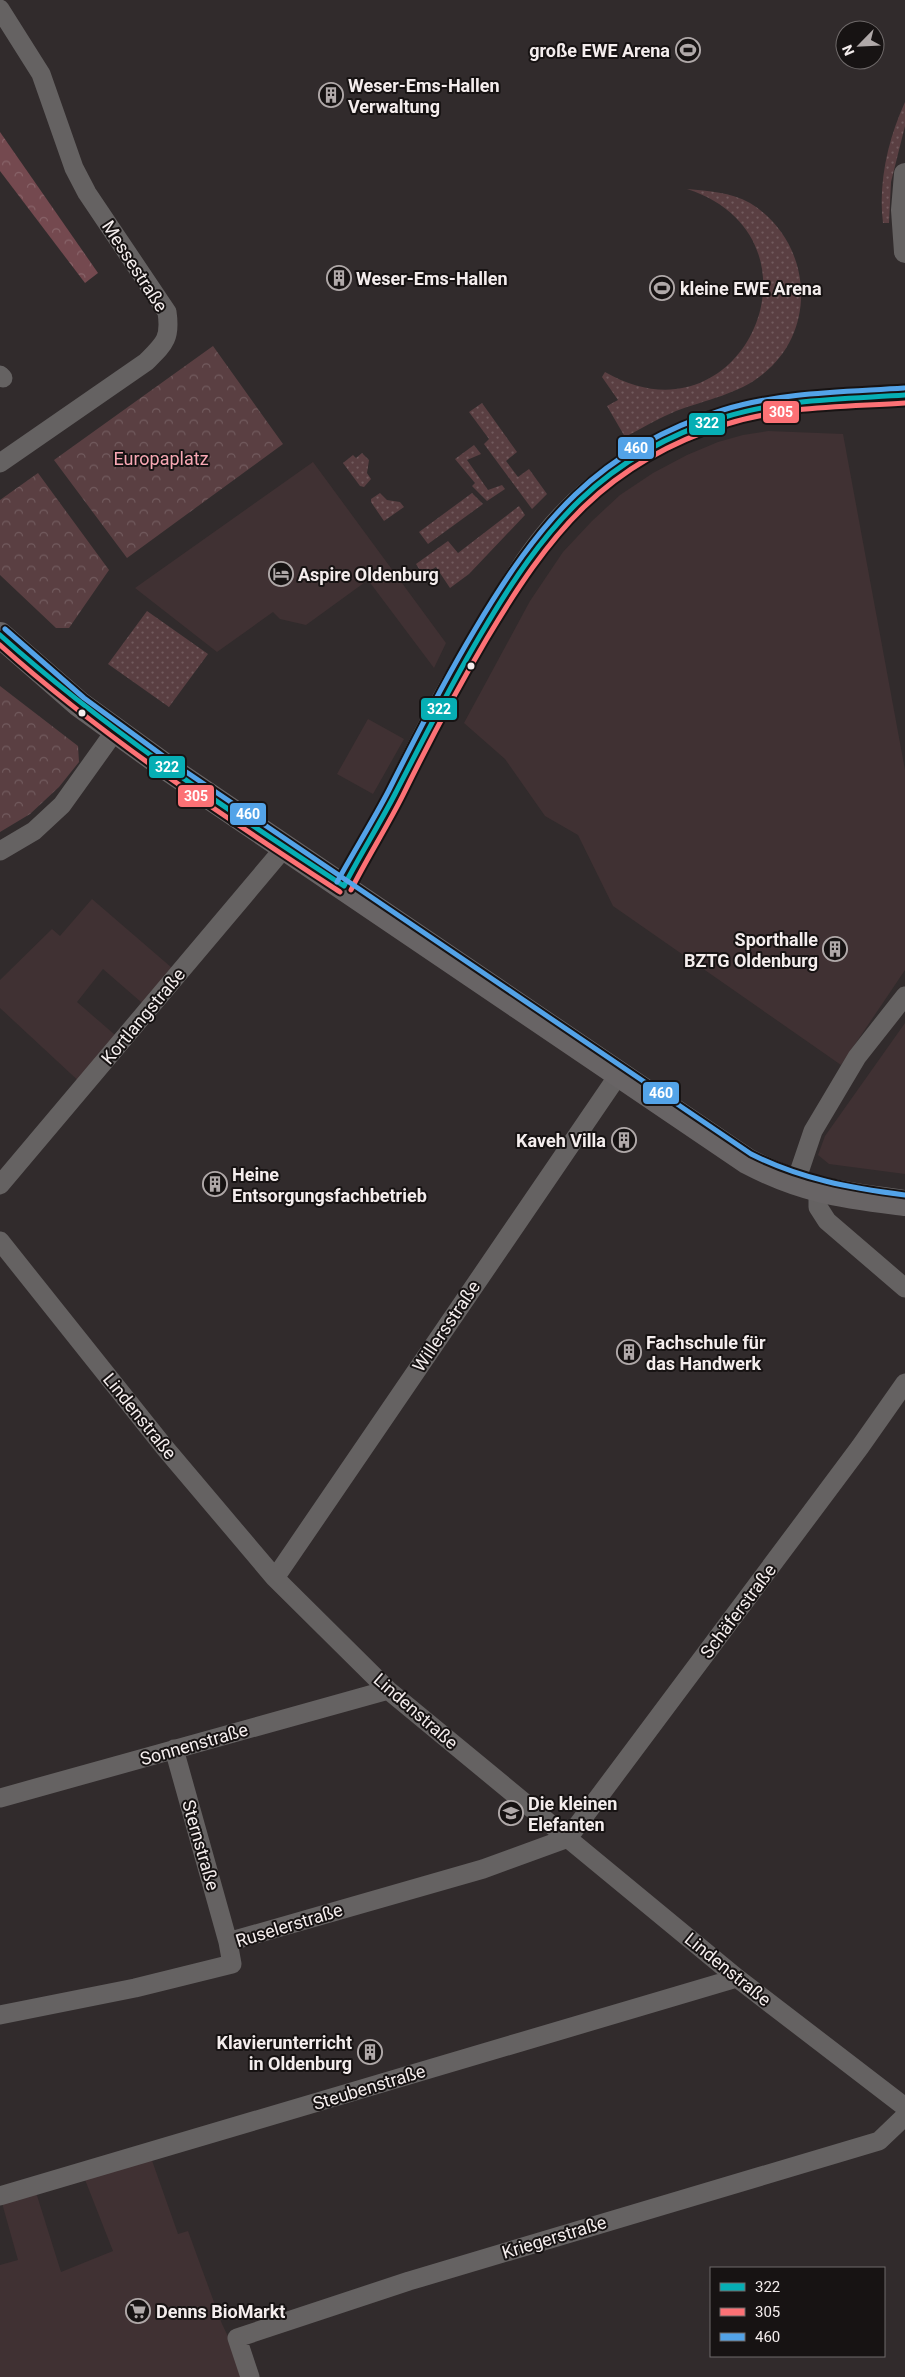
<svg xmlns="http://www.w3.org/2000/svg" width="905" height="2377" font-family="Roboto,sans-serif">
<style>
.built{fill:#403133}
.grass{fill:url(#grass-dots)}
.forest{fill:url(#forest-crowns)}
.park{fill:url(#park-crowns)}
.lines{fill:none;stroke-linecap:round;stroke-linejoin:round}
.minor{stroke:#656262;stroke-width:19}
.tertiary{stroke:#656262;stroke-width:22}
.secondary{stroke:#686465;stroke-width:26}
.bus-1-casing{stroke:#171313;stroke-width:9}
.bus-2-casing{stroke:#171313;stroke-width:9}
.bus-3-casing{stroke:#171313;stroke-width:9}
.bus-1{stroke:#06aeb4;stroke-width:5}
.bus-2{stroke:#fc7175;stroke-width:5}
.bus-3{stroke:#53a3e8;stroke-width:5}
.bus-dot{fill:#f4eded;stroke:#171313;stroke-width:2}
.labels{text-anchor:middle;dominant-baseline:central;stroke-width:4;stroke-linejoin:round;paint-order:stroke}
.poi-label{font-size:18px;font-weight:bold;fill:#f4eded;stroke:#171313;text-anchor:start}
.street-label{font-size:18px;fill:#f4eded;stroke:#171313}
.park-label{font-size:18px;fill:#f8a8b4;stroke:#171313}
.line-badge{stroke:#171313;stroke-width:2}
.badge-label{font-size:14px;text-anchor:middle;font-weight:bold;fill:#fff}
</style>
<defs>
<pattern id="grass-dots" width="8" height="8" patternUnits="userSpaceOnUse" patternTransform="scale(1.25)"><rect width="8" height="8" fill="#5a3f42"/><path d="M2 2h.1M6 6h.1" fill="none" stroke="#725b5e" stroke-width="1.8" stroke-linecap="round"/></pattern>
<pattern id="forest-crowns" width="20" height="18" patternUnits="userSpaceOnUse" patternTransform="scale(1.25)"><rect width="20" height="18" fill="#74494f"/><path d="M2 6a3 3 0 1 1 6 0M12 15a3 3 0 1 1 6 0" fill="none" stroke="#886469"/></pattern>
<pattern id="park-crowns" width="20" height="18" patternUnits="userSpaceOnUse" patternTransform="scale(1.25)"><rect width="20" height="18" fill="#5a3f42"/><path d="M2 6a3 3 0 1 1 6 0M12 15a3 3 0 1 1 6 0" fill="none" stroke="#725b5e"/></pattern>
</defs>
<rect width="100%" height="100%" fill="#312b2c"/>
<!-- built -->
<path class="built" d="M768 431 843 434 905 770V970L841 1065 613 906 578 835 545 816 505 759 464 723 530 601 563 552 592 521 620 495 653 473 687 455 718 442 743 435Z
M313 462 446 643 434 668 368 580 306 625 280 619 273 612 217 652 135 588Z
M368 719 404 739 373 794 337 774Z
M92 899 179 974 149 1009 103 969 77 1002 122 1041 84 1086 0 1008V980L52 929 60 936Z
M905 1023V1174L829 1164 818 1155 825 1136Z
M149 2152 178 2234 188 2231 222 2324 248 2377H0V2265L18 2260 0 2196 34 2186 61 2272 113 2251 82 2172Z"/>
<!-- grass -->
<path class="grass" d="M905 102V126L891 182 889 223H883C878 183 888 139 905 102Z
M687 189C709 191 730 192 750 203 811 240 820 329 763 374 739 394 705 400 676 411 659 418 642 428 625 437L607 406 618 400 602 377 605 372C744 452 836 237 687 189Z
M482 403 517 452 506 461 518 477 529 469 547 494 532 509 484 444 489 439 469 412Z
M474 445 481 454 467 460 488 490 502 485 505 489 487 501 472 486 475 483 455 459Z
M362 453 369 460 367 473 371 479 364 487 360 486 343 463 353 455 356 458Z
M380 493 387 500 400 502 404 507 384 521 371 502V499Z
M472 493 483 504 428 544 419 532Z
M519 506 525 515 469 574 450 588 436 567 423 575 416 564 448 541 458 553Z
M147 611 208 654 169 707 108 664Z"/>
<!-- forest -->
<path class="forest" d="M0 132 98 273 85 283 0 171Z"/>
<!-- park -->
<path class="park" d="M213 346 283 444 127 558 54 460Z
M38 473 109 570 69 628H56L0 575V500Z
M0 686 78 746 79 762 59 787 30 814 0 832Z"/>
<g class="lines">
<!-- minor -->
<path class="minor" d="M0 9 41 74 74 168 87 193 167 312C171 339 164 344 146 362L0 463
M0 375 3 378
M0 851 34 831 62 805 115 731
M795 1184 813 1131 857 1057 905 996
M0 1185 285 847
M818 1191V1207L827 1221 905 1288
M0 1241 165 1448 275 1578 388 1690 737 1978 905 2107
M275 1578 619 1074
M0 1798 388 1690
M228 1942 483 1869 568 1838 860 1447 905 1383
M0 2015 135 1988 232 1964 228 1942 174 1749
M0 2196 737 1978
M250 2377 237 2338 409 2281 879 2141 905 2116"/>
<!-- tertiary -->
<path class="tertiary" d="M905 174 902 210 905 252
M344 886C360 855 379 825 395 794 407 770 418 746 431 722 447 689 467 658 485 627 504 596 522 564 545 536 591 479 656 438 725 417 782 399 845 400 905 395"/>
<!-- secondary -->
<path class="secondary" d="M0 635 79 704 166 767 747 1161C804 1191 843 1195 905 1203"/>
<defs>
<path id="bus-1" d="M0 635C106 730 225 808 344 886
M344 886C360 855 379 825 395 794 423 740 450 686 481 634 544 527 602 455 725 417 783 399 845 399 905 395"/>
<path id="bus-2" d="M0 645C105 739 222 815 340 892
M351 890C367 858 387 827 403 795 429 742 456 691 486 640 549 534 604 463 727 424 784 406 846 407 905 403"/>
<path id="bus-3" d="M5 629 84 698 170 761 751 1154C801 1179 850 1188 905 1195
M337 882C354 851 373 821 389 790 416 736 443 683 474 631 538 523 597 449 723 410 781 392 844 392 904 388"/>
</defs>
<!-- bus-1 casing -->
<use href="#bus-1" class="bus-1-casing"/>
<!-- bus-2 casing -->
<use href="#bus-2" class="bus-2-casing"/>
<!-- bus-3 casing -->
<use href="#bus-3" class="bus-3-casing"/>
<!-- bus-1 -->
<use href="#bus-1" class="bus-1"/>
<!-- bus-2 -->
<use href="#bus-2" class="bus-2"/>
<!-- bus-3 -->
<use href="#bus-3" class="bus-3"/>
</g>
<!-- icons -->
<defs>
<symbol id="stadium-ring" viewBox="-11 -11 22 22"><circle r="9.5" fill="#171313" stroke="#b0a9a9" stroke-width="1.5"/><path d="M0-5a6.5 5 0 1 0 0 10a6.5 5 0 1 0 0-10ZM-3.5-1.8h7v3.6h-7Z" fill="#b0a9a9"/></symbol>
<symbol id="building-ring" viewBox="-11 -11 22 22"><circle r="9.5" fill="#171313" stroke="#b0a9a9" stroke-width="1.5"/><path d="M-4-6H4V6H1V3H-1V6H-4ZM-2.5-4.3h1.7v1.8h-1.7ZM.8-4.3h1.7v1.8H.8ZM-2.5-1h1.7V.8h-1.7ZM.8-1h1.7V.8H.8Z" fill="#b0a9a9"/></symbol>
<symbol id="hotel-ring" viewBox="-11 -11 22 22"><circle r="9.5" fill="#171313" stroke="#b0a9a9" stroke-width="1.5"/><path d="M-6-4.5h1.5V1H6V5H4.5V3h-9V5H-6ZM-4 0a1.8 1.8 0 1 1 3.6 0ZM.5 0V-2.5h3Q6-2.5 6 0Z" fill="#b0a9a9"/></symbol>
<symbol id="school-ring" viewBox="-11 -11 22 22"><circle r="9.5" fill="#171313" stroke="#b0a9a9" stroke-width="1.5"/><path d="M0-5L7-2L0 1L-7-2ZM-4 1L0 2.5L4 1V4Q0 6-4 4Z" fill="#b0a9a9"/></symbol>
<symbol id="supermarket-ring" viewBox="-11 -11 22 22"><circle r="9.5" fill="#171313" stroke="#b0a9a9" stroke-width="1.5"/><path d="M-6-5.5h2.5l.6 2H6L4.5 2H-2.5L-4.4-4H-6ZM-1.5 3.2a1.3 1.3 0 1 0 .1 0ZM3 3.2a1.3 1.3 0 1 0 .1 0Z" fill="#b0a9a9"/></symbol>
</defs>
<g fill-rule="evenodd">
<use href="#stadium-ring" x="674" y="36" width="28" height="28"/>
<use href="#building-ring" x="317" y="81" width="28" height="28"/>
<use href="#building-ring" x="325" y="264" width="28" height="28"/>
<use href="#stadium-ring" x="648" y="274" width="28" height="28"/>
<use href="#hotel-ring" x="267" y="560" width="28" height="28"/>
<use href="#building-ring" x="821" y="935" width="28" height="28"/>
<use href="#building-ring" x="610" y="1126" width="28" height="28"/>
<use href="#building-ring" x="201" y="1170" width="28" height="28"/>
<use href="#building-ring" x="615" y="1338" width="28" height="28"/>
<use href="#school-ring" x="497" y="1799" width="28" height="28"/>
<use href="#building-ring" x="356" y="2038" width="28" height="28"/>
<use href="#supermarket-ring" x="124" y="2297" width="28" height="28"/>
</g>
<!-- markers -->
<g class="bus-dot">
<circle cx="471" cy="666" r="4.5"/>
<circle cx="82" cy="713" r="4.5"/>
</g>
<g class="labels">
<!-- poi labels -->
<g class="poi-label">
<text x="670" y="50" text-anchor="end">große EWE Arena</text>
<text x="348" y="85">Weser-Ems-Hallen<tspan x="348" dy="21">Verwaltung</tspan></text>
<text x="356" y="278">Weser-Ems-Hallen</text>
<text x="680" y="288">kleine EWE Arena</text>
<text x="298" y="574">Aspire Oldenburg</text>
<text x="818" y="939" text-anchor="end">Sporthalle<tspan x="818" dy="21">BZTG Oldenburg</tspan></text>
<text x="606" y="1140" text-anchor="end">Kaveh Villa</text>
<text x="232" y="1174">Heine<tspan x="232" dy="21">Entsorgungsfachbetrieb</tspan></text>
<text x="646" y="1342">Fachschule für<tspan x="646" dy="21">das Handwerk</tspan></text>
<text x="528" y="1803">Die kleinen<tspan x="528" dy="21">Elefanten</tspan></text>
<text x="352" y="2042" text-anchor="end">Klavierunterricht<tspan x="352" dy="21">in Oldenburg</tspan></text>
<text x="156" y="2311">Denns BioMarkt</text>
</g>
<!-- street labels -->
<g class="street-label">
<text transform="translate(135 266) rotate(57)">Messestraße</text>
<text transform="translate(143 1016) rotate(-50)">Kortlangstraße</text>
<text transform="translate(446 1326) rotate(-56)">Willersstraße</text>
<text transform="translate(140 1416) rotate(51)">Lindenstraße</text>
<text transform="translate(738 1611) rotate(-53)">Schäferstraße</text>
<text transform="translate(416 1711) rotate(41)">Lindenstraße</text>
<text transform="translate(194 1744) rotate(-16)">Sonnenstraße</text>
<text transform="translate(201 1845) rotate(74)">Sternstraße</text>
<text transform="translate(289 1925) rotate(-17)">Ruselerstraße</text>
<text transform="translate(728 1969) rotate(39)">Lindenstraße</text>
<text transform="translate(369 2087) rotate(-17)">Steubenstraße</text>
<text transform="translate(554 2237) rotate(-17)">Kriegerstraße</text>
</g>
<!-- park labels -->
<g class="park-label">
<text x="161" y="458">Europaplatz</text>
</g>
</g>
<g class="line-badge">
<rect x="762" y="400" width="38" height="24" rx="5" fill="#fc7175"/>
<rect x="688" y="412" width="38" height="24" rx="5" fill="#06aeb4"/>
<rect x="617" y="436" width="38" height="24" rx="5" fill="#53a3e8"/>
<rect x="420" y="697" width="38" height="24" rx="5" fill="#06aeb4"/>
<rect x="148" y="755" width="38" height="24" rx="5" fill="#06aeb4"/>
<rect x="177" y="784" width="38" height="24" rx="5" fill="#fc7175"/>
<rect x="229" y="802" width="38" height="24" rx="5" fill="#53a3e8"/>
<rect x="642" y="1081" width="38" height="24" rx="5" fill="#53a3e8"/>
</g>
<g class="badge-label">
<text x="781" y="417">305</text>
<text x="707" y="428">322</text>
<text x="636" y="453">460</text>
<text x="439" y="714">322</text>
<text x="167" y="772">322</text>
<text x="196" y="801">305</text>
<text x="248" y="819">460</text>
<text x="661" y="1098">460</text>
</g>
<!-- legend -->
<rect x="710" y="2267" width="175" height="90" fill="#171313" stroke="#6f6a6a"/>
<rect x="720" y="2283" width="25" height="8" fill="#06aeb4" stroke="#6f6a6a"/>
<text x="755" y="2292" font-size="15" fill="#f4eded">322</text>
<rect x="720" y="2308" width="25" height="8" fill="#fc7175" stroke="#6f6a6a"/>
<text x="755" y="2317" font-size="15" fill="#f4eded">305</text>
<rect x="720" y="2333" width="25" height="8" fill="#53a3e8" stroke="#6f6a6a"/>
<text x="755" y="2342" font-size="15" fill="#f4eded">460</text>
<!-- north arrow -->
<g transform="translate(860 45) rotate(246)"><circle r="24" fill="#171313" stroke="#6f6a6a"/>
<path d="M0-4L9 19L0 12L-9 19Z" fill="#b0a9a9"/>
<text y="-8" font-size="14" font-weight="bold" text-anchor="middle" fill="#f4eded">N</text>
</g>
</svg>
